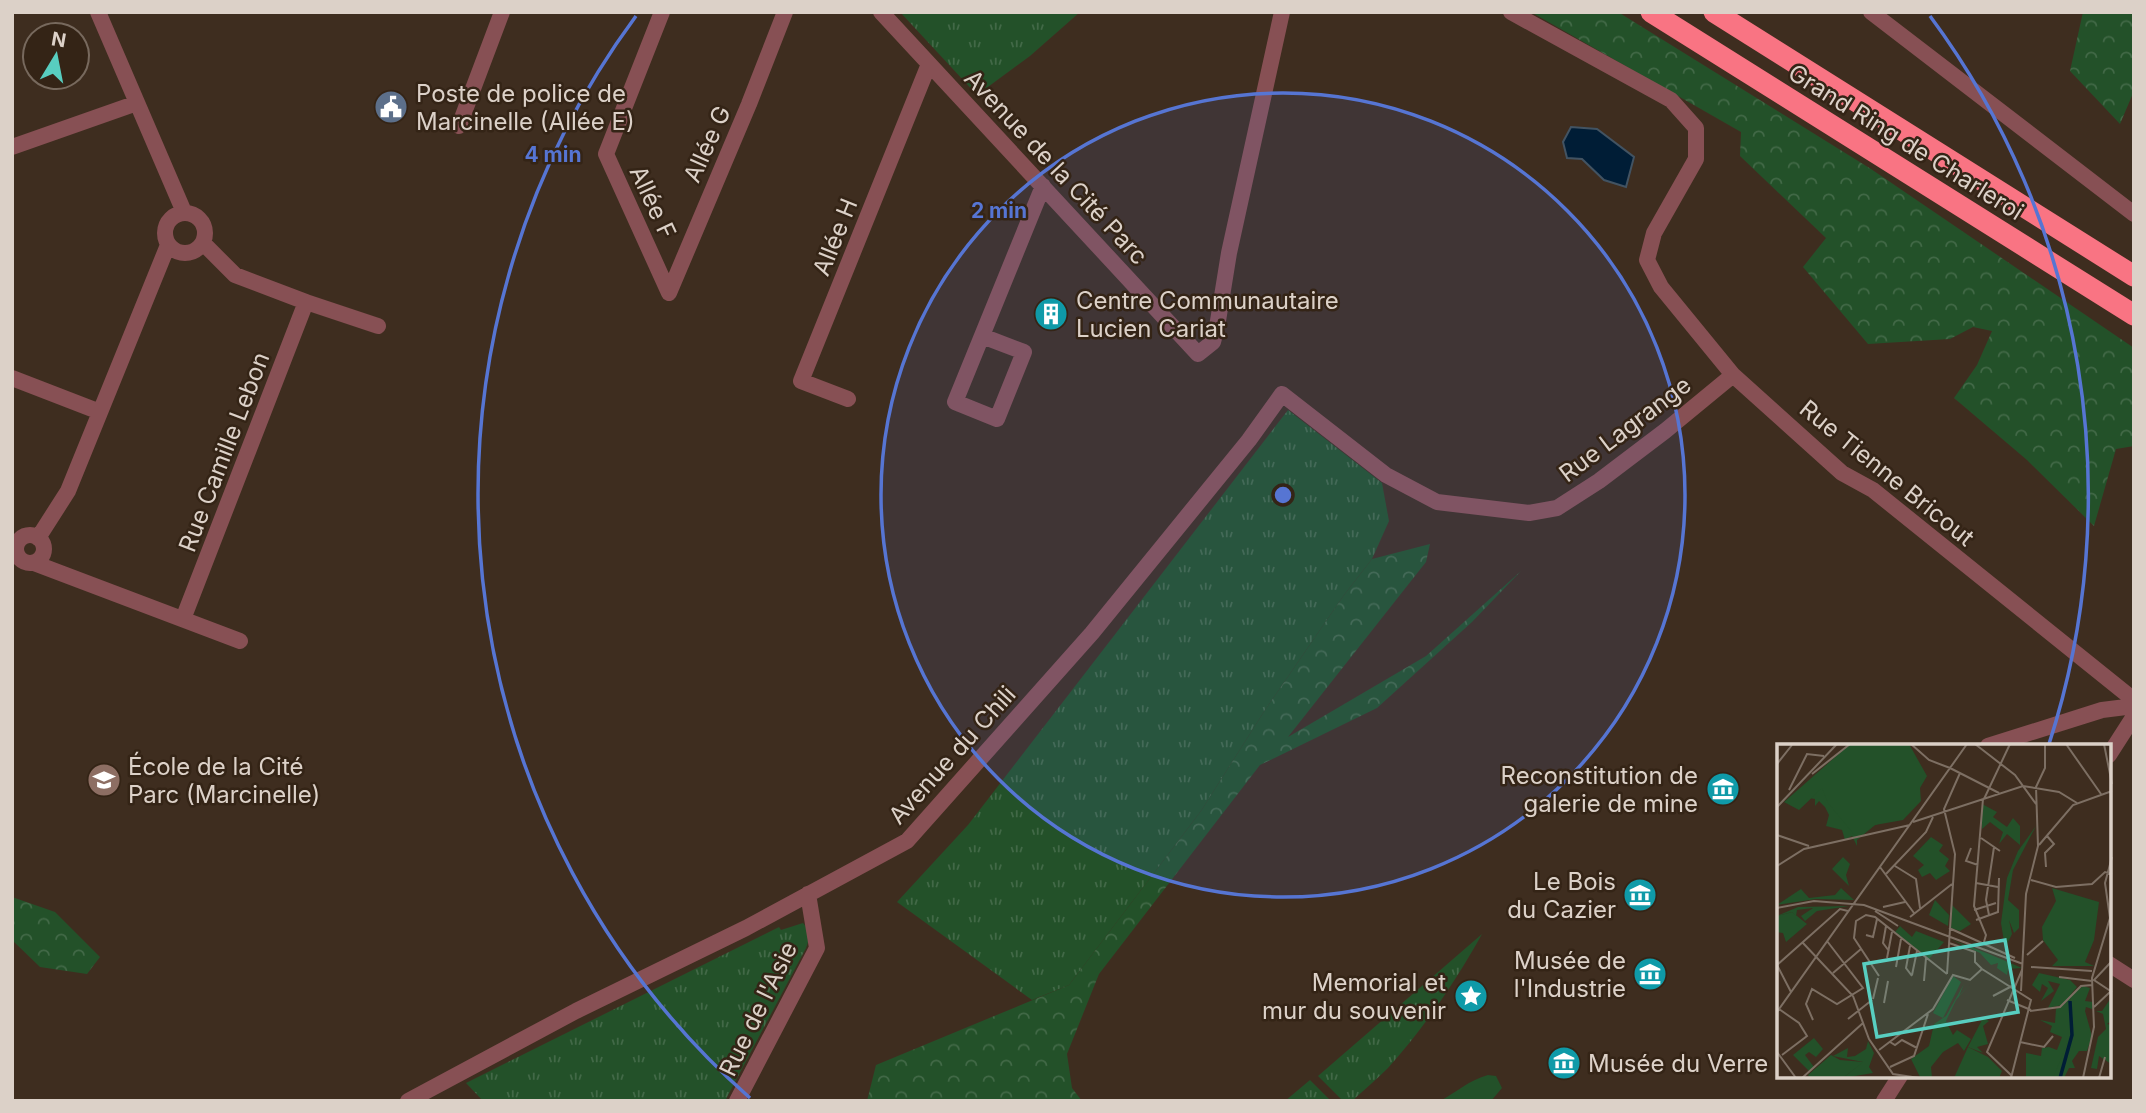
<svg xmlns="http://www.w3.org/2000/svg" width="2146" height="1113" font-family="Inter,sans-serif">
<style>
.grass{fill:url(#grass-tufts)}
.forest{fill:url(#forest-crowns)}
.garden{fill:#235129}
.water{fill:#001d36;stroke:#425362;stroke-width:2}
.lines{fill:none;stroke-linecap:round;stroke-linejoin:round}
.street{stroke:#875054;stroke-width:16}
.highway{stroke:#f97483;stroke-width:21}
.ring{fill:none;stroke:#5675d3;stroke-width:3.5}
.labels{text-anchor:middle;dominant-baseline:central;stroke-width:5;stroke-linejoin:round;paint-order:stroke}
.poi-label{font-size:24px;fill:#dcd1c8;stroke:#342416;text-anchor:start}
.street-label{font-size:24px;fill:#dcd1c8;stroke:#342416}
.inset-river{fill:none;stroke:#001d36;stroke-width:3.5}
.inset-road{fill:none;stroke:#7d6f63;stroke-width:2}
.view{fill:#58cec0;fill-opacity:0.15;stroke:#58cec0;stroke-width:3.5}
.inset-edge{fill:none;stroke:#dcd1c8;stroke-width:3.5}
.centre{fill:#5675d3;stroke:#342416;stroke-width:3.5}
.ring-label{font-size:21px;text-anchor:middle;font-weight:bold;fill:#5675d3;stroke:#342416;stroke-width:5;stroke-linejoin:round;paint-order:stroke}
</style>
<defs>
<pattern id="grass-tufts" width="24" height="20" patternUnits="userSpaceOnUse" patternTransform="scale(1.75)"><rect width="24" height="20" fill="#235129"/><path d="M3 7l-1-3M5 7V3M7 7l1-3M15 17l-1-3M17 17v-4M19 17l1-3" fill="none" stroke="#426947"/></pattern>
<pattern id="forest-crowns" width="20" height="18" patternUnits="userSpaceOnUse" patternTransform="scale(1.75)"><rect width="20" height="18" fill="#235129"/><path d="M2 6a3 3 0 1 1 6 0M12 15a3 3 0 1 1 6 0" fill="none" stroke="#426947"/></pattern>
</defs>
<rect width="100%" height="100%" fill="#3e2d1f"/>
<!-- grass -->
<path class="grass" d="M900 12H1080L1030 56 977 95Z
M1288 410 1382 483 1389 521 1372 559 1344 595 1265 710 1201 811 1069 985 1032 1000 897 902 968 825Z
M803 923C811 932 810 938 806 948L725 1101H483L466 1083 779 927 781 930Z
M1482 934C1456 981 1424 1028 1388 1068 1377 1079 1364 1090 1352 1101H1343L1318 1076Z
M1310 1080 1331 1101H1285Z"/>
<!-- forest -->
<path class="forest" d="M1531 12H1618L1871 169 2134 348V446L2116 449 2094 526 2027 460 1954 398 1977 365 1992 331 1973 327 1950 339 1868 344 1803 267 1826 238 1740 156 1741 132Z
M2083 12H2134V91L2120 124 2070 71Z
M1430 544 1426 562 1288 737 1426 656 1521 571 1472 622 1377 708 1260 765 1099 974 1067 1054 1072 1088 1082 1101H867L876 1065 1069 985 1201 811 1265 710 1344 595 1372 559Z
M12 897 55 912 100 957 87 974 40 967 12 940Z"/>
<!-- garden -->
<path class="garden" d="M1488 1075 1496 1076 1502 1088 1491 1101H1440C1457 1092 1469 1080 1488 1075Z"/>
<!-- water -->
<path class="water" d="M1571 127 1597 129 1634 157 1626 187 1604 180 1582 159 1567 158 1563 142Z"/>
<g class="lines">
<!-- street -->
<path class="street" d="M98 12 184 212
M662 12 606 154 669 293
M881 12 1198 354 1213 342 1217 327 1229 253 1282 12
M1511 12 1671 100 1696 128V159L1654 233 1647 260 1661 287 1733 375 1842 473 1873 490 2134 700
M1871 12 2134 214
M459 126 502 12
M12 147 137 103
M165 233a20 20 0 1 1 40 0a20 20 0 1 1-40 0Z
M203 243 235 275 306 302 378 326
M669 293 749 104 785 12
M982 336 1024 352 997 419 955 402 1043 186
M12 378 100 412
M848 399 801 381 929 64
M16 549a14 14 0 1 1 28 0a14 14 0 1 1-28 0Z
M38 538 68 491 168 245
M34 563 240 641
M183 619 306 302
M1988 746 2102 710 2134 706
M2109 755 2134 716
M2109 964 2134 980
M408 1101 576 1011 746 928 907 841 1092 633 1249 440 1282 394 1386 475 1437 502 1529 513 1557 508 1599 481 1665 431 1733 375
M737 1101 817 948 808 894
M1884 1101 1900 1076"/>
<!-- highway -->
<path class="highway" d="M1651 12 2134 315
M1714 12 2134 276"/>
</g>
<!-- distance rings -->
<circle cx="1283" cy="495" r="402" fill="#5675d3" fill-opacity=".12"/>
<g class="ring">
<circle cx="1283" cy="495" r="402"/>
<path d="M750 1098A805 805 0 0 1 636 16M1930 16A805 805 0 0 1 2049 744"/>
</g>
<!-- icons -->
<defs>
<symbol id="civic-disc" viewBox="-11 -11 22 22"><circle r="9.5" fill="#5c6f8a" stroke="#342416"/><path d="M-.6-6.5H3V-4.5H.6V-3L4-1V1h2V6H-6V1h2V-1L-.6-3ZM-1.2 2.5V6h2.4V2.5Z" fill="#fff"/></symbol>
<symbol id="building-disc" viewBox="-11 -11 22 22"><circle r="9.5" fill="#0f9aa8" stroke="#342416"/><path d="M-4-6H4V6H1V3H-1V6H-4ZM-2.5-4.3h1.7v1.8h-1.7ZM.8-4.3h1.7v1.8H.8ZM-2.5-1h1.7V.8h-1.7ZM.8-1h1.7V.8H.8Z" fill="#fff"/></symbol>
<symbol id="school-disc" viewBox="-11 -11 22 22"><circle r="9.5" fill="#8d6e63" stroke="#342416"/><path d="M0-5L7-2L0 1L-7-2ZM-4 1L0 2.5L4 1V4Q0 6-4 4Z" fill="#fff"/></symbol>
<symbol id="museum-disc" viewBox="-11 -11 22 22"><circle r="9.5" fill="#0f9aa8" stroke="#342416"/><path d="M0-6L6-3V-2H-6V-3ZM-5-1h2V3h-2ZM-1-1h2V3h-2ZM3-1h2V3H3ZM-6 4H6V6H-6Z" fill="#fff"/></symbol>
<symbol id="sight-disc" viewBox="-11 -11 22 22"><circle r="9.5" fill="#0f9aa8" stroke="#342416"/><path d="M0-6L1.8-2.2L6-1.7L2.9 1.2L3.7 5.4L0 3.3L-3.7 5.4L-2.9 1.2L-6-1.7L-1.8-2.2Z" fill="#fff"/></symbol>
</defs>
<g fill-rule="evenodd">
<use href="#civic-disc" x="372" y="88" width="38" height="38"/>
<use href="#building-disc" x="1032" y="295" width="38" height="38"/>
<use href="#school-disc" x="85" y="761" width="38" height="38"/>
<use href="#museum-disc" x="1704" y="770" width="38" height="38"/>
<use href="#museum-disc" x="1621" y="876" width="38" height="38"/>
<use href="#museum-disc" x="1631" y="955" width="38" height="38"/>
<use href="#sight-disc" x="1452" y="977" width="38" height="38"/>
<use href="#museum-disc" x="1545" y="1044" width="38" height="38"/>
</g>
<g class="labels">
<!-- poi labels -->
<g class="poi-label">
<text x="416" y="93">Poste de police de<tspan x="416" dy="28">Marcinelle (Allée E)</tspan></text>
<text x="1076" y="300">Centre Communautaire<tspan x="1076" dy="28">Lucien Cariat</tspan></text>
<text x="128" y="766">École de la Cité<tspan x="128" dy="28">Parc (Marcinelle)</tspan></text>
<text x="1698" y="775" text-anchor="end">Reconstitution de<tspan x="1698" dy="28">galerie de mine</tspan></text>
<text x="1616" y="881" text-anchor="end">Le Bois<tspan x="1616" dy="28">du Cazier</tspan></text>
<text x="1626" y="960" text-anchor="end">Musée de<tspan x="1626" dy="28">l'Industrie</tspan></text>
<text x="1446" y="982" text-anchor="end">Memorial et<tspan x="1446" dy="28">mur du souvenir</tspan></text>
<text x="1588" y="1063">Musée du Verre</text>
</g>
<!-- street labels -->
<g class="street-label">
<text transform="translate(1906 142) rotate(32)">Grand Ring de Charleroi</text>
<text transform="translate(707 144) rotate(-66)">Allée G</text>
<text transform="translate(1056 167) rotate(47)">Avenue de la Cité Parc</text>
<text transform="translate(653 202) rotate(65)">Allée F</text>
<text transform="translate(835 237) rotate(-68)">Allée H</text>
<text transform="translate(1625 429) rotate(-37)">Rue Lagrange</text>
<text transform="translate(224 452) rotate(-69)">Rue Camille Lebon</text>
<text transform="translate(1887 473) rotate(39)">Rue Tienne Bricout</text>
<text transform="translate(952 755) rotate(-48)">Avenue du Chili</text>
<text transform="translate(758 1009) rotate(-64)">Rue de l'Asie</text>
</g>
</g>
<!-- overview -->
<g transform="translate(1777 744)">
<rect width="334" height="334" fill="#3e2d1f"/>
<path d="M44 43 113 73 114 76 98 81 80 96V102L75 92 68 96 65 86 49 82 52 71 48 63 42 57 38 62V55L32 54ZM205 60 220 68 216 73 230 83 236 74 243 82V101L230 90 222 100 226 88 213 78 205 85ZM154 93 166 101 162 107 172 115 168 122 173 127 159 136 153 129 145 133 141 126 147 121 136 112ZM275 144 322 158 317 196 308 218 317 222H275L281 216 266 196 265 183 279 157ZM175 161 194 180 183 187 174 184ZM15 168 30 180 9 198 6 189 0 188V172ZM123 182 135 193 139 187 167 198 152 215 118 188ZM176 232 184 238 166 274 156 269ZM293 252 296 285 281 328 276 334H249V309L264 312 265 304 272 303 280 306 285 293 273 288 275 282 263 276 278 279 279 265ZM206 274 212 277 206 282 211 300 200 303 206 309 191 303ZM37 294 46 305 39 313 32 308 28 311 37 323 32 327 16 311ZM54 311 63 316 87 318 66 334H33L31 331Z" fill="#235129"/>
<path d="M73 0H132L150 32 143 44 144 57 126 76 98 81 80 94 51 59 45 44 22 66 7 58ZM259 82 236 126 231 156 242 166V184L237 189 232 176 235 190 228 204 224 179 230 134 241 107ZM66 113 73 120 69 131 72 142 55 125ZM64 144 77 156 39 155 0 161 24 145 32 154 58 151ZM158 156 172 171 171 182 152 171ZM72 162 40 167 28 177 24 172 36 164 20 166 19 172 15 168 0 172 21 163ZM173 195 212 210 245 224 231 225 230 231 220 224 221 219 214 221 203 209ZM262 229 293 236 300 243 285 261 271 264 283 240 271 237 277 247 264 257 271 244 265 240 263 248 255 241ZM187 240 182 252 193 240 179 256 169 277 176 291 180 286 194 295 187 307 181 299 166 308 154 323 155 334 143 333 134 315 152 302 157 280 169 272ZM306 242 313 244 308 257 316 258 315 265 309 263 308 267 315 292 310 307H302L295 317 298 324H292L287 334H276L296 285 293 252ZM334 254V277L330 280 334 281V320L322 312 320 325 314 324 321 293 329 285 326 270 319 267H325ZM91 297 97 309 92 323 96 329 66 334 86 318 56 312 71 304 70 313 78 312 89 305Z" fill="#235129"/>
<path d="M191 303 211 313 225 327 222 334H177Z" fill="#235129"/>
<path class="inset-river" d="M283 334 295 291 293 257"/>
<path class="inset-road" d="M134 0 152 16 173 24M198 0 238 31 259 60M289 0 324 50M327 0 335 40M0 20 15 1M173 24 222 49M35 30 73 0M12 46 30 10 47 12M206 55 197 162 209 191 207 198M207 55 233 0M0 63 60 0M136 78 246 42 282 48 300 59M0 91 32 102M204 94 223 107M262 101 296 61 335 47M194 104 189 117 201 121M0 122 27 105 133 81M118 122 139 135 143 164M103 123 137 169M269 123 268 109 277 100 270 92M108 131 149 88 156 73M254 136 279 143 315 140 328 128 335 130M199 139 221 143M106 163 128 158M0 164 37 157 87 161 246 220M197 166 219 159M98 167 121 182M212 171 209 156 217 103M133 173 175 140M199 176 221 168 222 134M109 182 106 199 112 207M172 184 238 214M89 191 96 193 100 175M26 199 76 252 92 295 116 330 142 334M172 199 198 208V218L205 225 254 256 234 334M133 202 129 224 135 232M250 211 266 197M110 214 115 188M335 217 317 236 335 248M0 221 63 165 71 167M0 221 14 248M119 223 124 195M254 223 315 227M56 229 84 205M170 230 178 110 167 65 183 29M135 231 140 207M102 232 77 194 79 177 89 171 98 173 170 230M282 233 315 237M147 237 149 214M244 247 249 150 261 102 259 43 268 24V0M216 252 235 242M96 255 101 234M230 256 254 266M107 259 111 237M317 263 333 248M2 265 22 279 30 292 5 311M253 267 283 263 304 242 315 241M0 268 190 0M71 275 95 256M36 276 29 260 35 245 60 260 86 244 50 197M113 298 118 301 125 296 140 304M243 298 267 303 276 292M102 306 156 265 176 231 193 236 205 225M0 308 19 334M113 323 137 312 151 270M235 332 210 308 245 226M25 334 86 279M306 334 317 283 315 234 333 174 328 139 335 113M322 334 328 313"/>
<path class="view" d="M228 196 241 268 100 293 87 220Z"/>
<rect width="334" height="334" class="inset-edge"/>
</g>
<circle cx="1283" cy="495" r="10" class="centre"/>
<g class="ring-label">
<text x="553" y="162">4 min</text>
<text x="999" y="218">2 min</text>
</g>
<!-- border -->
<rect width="2146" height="1113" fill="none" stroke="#dcd1c8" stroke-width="28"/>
<!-- north arrow -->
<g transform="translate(56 56) rotate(10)"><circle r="33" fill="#342416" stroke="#77695d" stroke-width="2"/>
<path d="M0-5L12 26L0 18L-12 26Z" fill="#58cec0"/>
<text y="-10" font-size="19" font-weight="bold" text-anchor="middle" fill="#dcd1c8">N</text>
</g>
</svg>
